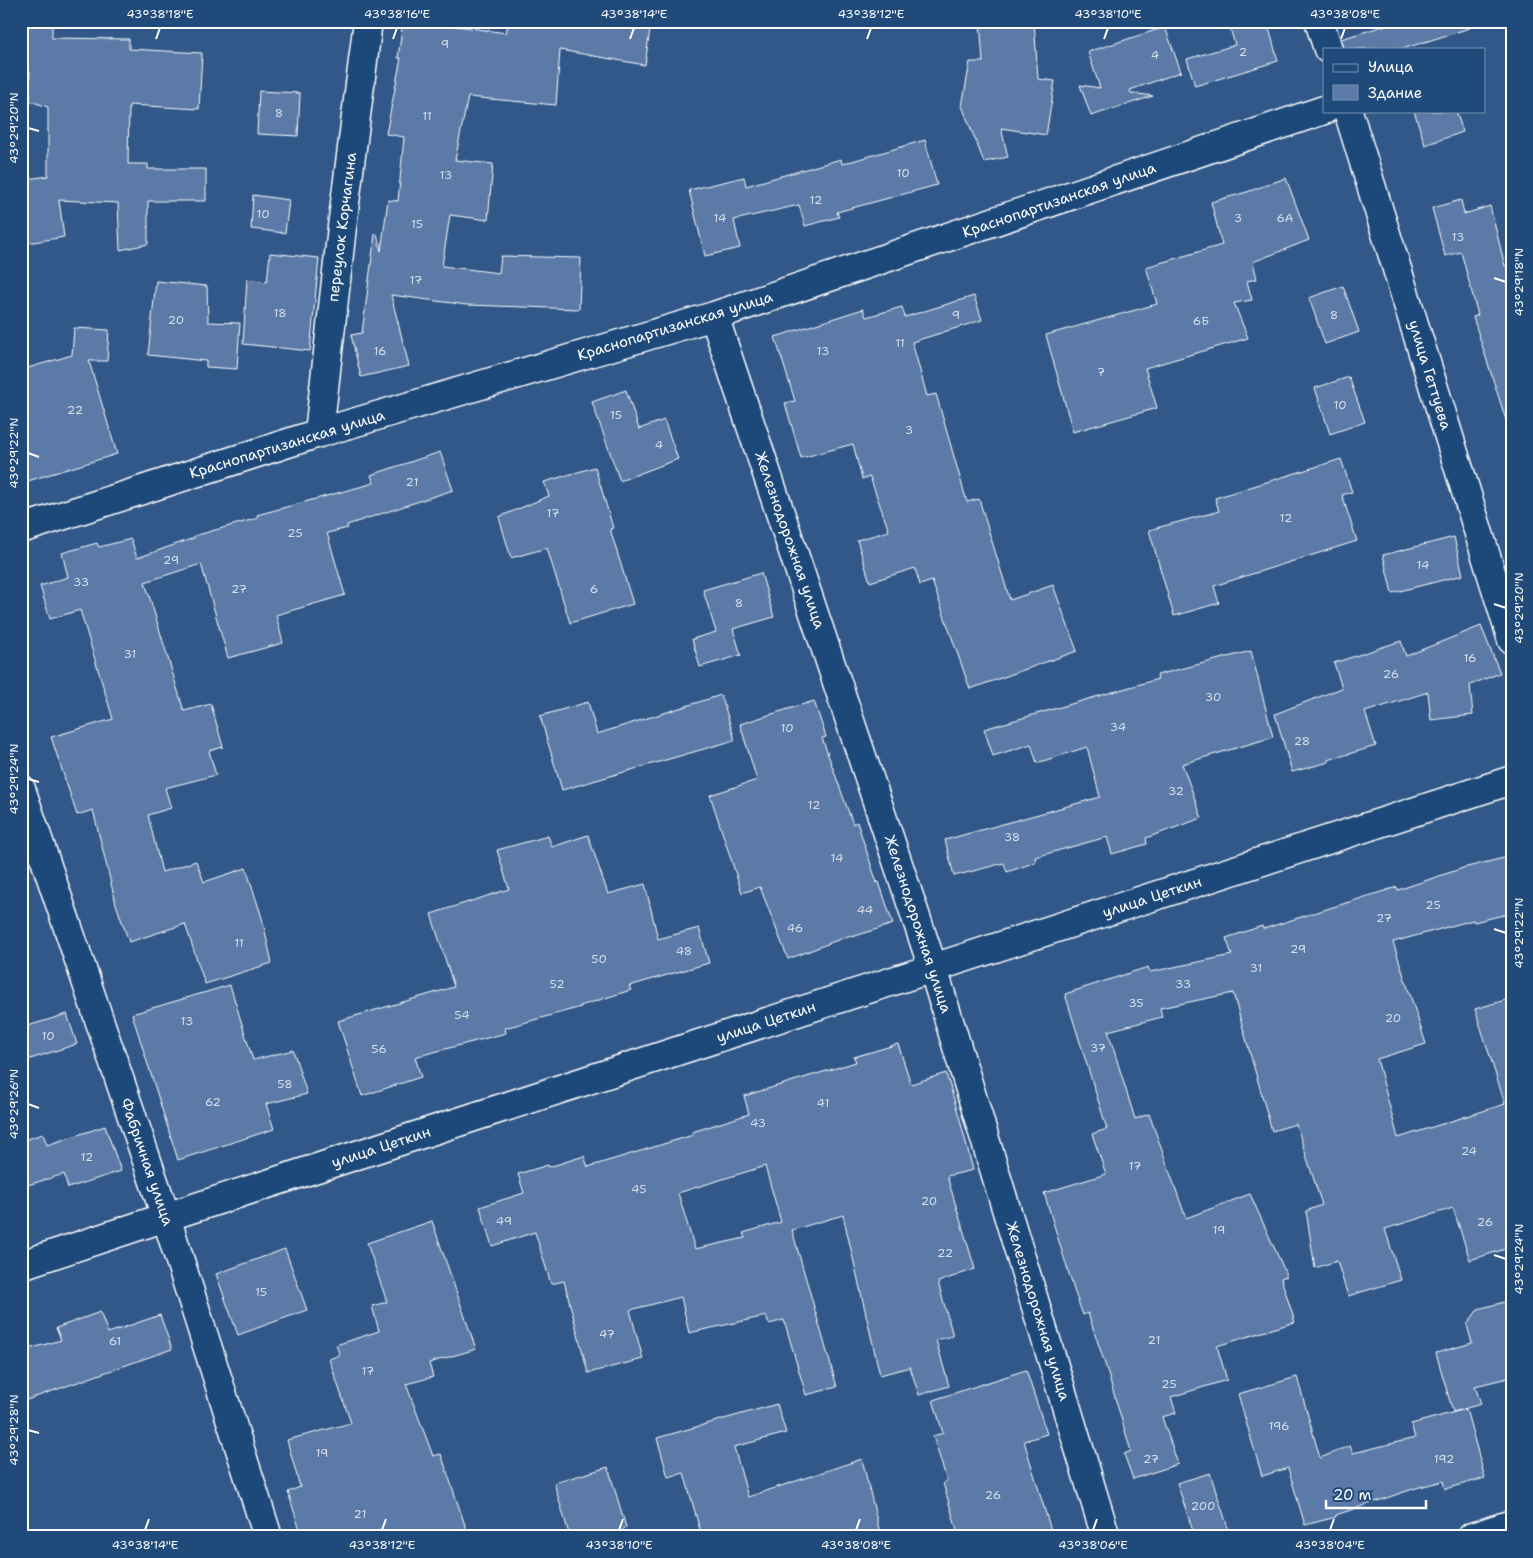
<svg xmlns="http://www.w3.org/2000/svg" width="1533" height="1558" font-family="'Shantell Sans',sans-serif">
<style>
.building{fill:#5b7aa7;stroke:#fff;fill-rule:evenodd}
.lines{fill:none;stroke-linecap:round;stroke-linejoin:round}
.street-casing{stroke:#fff;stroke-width:31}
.street{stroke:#1f4a7a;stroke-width:28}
.ticks{fill:none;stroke:#fff;stroke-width:2}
.labels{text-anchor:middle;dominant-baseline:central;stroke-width:4.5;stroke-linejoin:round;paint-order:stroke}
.number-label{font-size:12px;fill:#d6dee9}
.street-label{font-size:15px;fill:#fff;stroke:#1f4a7a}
.neatline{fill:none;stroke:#fff;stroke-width:2}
.ticks-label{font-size:12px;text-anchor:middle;fill:#fff}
</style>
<rect width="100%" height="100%" fill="#315888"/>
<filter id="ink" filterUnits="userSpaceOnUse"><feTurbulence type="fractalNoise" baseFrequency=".02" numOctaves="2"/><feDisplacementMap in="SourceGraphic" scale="10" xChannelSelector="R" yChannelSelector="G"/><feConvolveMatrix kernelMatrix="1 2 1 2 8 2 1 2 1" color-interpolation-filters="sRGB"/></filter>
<g filter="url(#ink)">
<!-- building -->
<path class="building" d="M21 21H52V38L129 39V49L202 53 199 109 129 105 128 164H148V169H206V201H148V244L120 250 118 203 59 200 64 237 21 244V180L48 176V107L30 101V71H21Z
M403 21H421L506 33 509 21H651L645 65 560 50 556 105 468 97 455 160 493 164 488 220 450 215 442 266 499 273 501 256 581 258 579 309 467 305 391 295 409 366 361 377 351 335 362 333 375 234H377L381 251 388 200 398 201 404 137 386 134 401 58H398Z
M980 21H1034L1038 79 1055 81 1046 135 1001 128 1008 157 984 162 962 106 970 62H983Z
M1228 21H1267L1278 61 1195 86 1187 59 1235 45Z
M1400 21H1469L1470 28 1402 49H1343L1341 39Z
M1165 27 1181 72 1130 90 1131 93 1153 96 1091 116 1080 85 1100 88 1088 52Z
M259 91 300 93 298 136 257 134Z
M1414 111H1456L1463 132 1425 145Z
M925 140 937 185 837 212 839 217 805 226 799 205 734 220 740 248 705 256 689 190 744 177 746 186 841 159 842 164Z
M1286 178 1309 240 1253 262 1257 279 1247 281 1252 300 1234 303 1248 338 1145 368 1157 408 1073 432 1046 335 1157 304 1146 267 1222 245 1211 202 1247 192Z
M253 195 289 200 285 233 251 229Z
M1461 200 1464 214 1490 206 1505 266 1512 264V419L1506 420 1473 317 1478 315 1461 252 1445 256 1432 208Z
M270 253 319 258 310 351 243 344 247 279 267 282Z
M156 281 207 286 208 322 240 323 237 369 206 367V361L148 355Z
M1343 286 1359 332 1325 344 1309 298Z
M974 296 982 320 912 342 927 396 936 394 967 502 979 499 1010 600 1053 585 1077 651 970 689 932 581 920 585 915 568 870 582 857 540 889 531 870 477 862 479 853 444 801 458 785 403 795 401 775 337 863 309 866 317 902 307 905 317Z
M74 328 109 330 107 361H89L117 454 21 483V370L72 355Z
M1349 377 1365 422 1330 434 1315 388Z
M626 390 639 429 664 420 678 459 620 481 592 402Z
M440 452 453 490 347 525 348 528 327 533 345 595 276 615 283 643 228 658 201 564 145 582 184 711 211 704 223 747 209 751 216 775 165 788 171 808 148 815 162 872 196 861 204 882 246 868 262 918 272 963 205 984 185 924 129 942 116 904 93 810 77 815 51 737 113 719 80 610 50 619 40 586 68 577 62 553 97 543 99 547 131 539 137 558 194 538V536L258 518 257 515 374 483 371 475Z
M1341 459 1352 492 1342 495 1357 541 1214 586 1219 603 1174 616 1149 530 1219 511 1215 498Z
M595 467 613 528 610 529 633 604 570 623 547 548 511 558 499 517 549 496 544 482Z
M1454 537 1463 575 1392 593 1383 555Z
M761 573 774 617 733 629 741 655 700 667 692 639 716 632 703 590Z
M1481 626 1500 673 1470 685 1473 715 1431 720 1428 692 1365 712 1376 746 1328 760 1329 762 1292 772 1275 714 1342 688 1334 663 1401 641 1406 656Z
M1251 651 1273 737 1182 764 1202 818 1146 838 1147 844 1112 854 1107 837 1035 857 1036 862 1007 872 1004 863 954 876 945 840 1100 797 1087 747 1037 763 1031 744 993 756 984 729 1158 679 1157 675Z
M721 695 735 740 562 790 540 716 588 702 597 734Z
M814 701 826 737 822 738 853 824 857 822 877 883 879 882 893 924 852 937 851 935 788 959 760 887 742 893 710 795 757 780 740 724Z
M588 835 608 894 645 884 658 939 699 928 709 963 629 986 631 990 580 1006 581 1007 505 1028 506 1033 415 1057 421 1077 362 1096 338 1021 454 987 431 914 509 889 497 850 548 836 552 847Z
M1512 856V913L1474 922 1473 920 1393 942 1426 1044 1377 1059 1398 1138 1505 1104 1475 1009 1512 998V1247L1470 1260 1453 1208 1385 1229 1401 1280 1348 1296 1337 1261 1315 1268 1306 1211 1322 1205 1296 1124 1272 1131 1233 993 1160 1008 1162 1017 1108 1031 1135 1119 1149 1114 1186 1218 1250 1194 1287 1276 1281 1278 1295 1322 1217 1346 1227 1380 1171 1397 1176 1413 1162 1417 1178 1464 1133 1479 1124 1454 1131 1451 1105 1364 1088 1313 1083 1315 1074 1290 1044 1193 1106 1174 1092 1134 1107 1129 1065 994 1148 967 1150 972 1232 955 1226 938 1262 926 1263 929 1397 887 1398 890 1463 868Z
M230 985 253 1060 293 1050 307 1094 266 1104 274 1129 178 1160 132 1014Z
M67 1014 77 1044 21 1062V1028Z
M898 1044 911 1084 946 1073 959 1116 973 1170 947 1176 975 1269 938 1282 953 1336 936 1340 949 1386 919 1395 910 1367 880 1375 843 1215 792 1230 837 1387 806 1395 784 1320 769 1324 766 1316 689 1333 681 1297 630 1310 643 1359 588 1373 564 1281 551 1284 535 1232 492 1246 480 1207 524 1193 518 1174 548 1165 549 1167 584 1156 588 1167 693 1135 692 1132 749 1114 744 1096 856 1062 854 1057ZM765 1166 781 1222 743 1233 745 1238 695 1249 678 1193Z
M105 1126 121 1171 68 1188 64 1174 21 1187V1141L43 1134 47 1145Z
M432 1221 476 1349 429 1363 433 1377 406 1384 433 1456 441 1454 469 1537H302L288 1492 300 1487 287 1440 351 1423 329 1359 340 1355 336 1345 379 1331 372 1306 387 1302 367 1243Z
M285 1249 307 1310 238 1335 216 1274Z
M1512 1300V1377L1475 1386 1481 1404 1453 1412 1436 1353 1472 1343 1467 1325 1478 1309Z
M100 1312 108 1333 160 1315 172 1349 21 1402V1351L61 1340 56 1328Z
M1026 1370 1047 1434 1024 1441 1053 1537H959L943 1483 947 1481 933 1436 943 1433 933 1400Z
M1297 1377 1320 1458 1350 1446 1353 1453 1415 1438 1411 1424 1466 1409 1485 1478 1445 1489 1443 1481 1416 1488 1336 1515V1517L1305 1525 1288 1468 1262 1476 1238 1394Z
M777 1404 786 1433 734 1447 748 1497 862 1459 881 1537H702L684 1473 668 1477 657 1438Z
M608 1467 626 1527 615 1537H570L554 1483Z
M1210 1473 1231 1537H1195L1177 1483Z"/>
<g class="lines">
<defs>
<path id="street" d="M1319 21 1328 49
M1348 111 1512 640
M714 316 933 968 1106 1537
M319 433 342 227 368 21
M21 529 319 433 714 316 1324 110
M21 789 166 1217 268 1537
M21 1265 166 1217 1512 780
M1472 1537 1512 1524"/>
</defs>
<!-- street casing -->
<use href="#street" class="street-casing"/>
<!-- street -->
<use href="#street" class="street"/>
</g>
</g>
<!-- ticks -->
<path class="ticks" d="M156 39 160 28M393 39 397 28M630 39 634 28M867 39 871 28M1104 39 1108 28M1341 39 1345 28M28 128 39 131M1494 278 1506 282M28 453 39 457M1494 604 1506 608M28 779 39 782M1494 929 1506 933M28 1104 39 1108M1494 1255 1506 1259M28 1430 39 1433M145 1530 149 1519M382 1530 386 1519M619 1530 623 1519M856 1530 860 1519M1093 1530 1097 1519M1330 1530 1334 1519"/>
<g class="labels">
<!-- number labels -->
<g class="number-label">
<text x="445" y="44">9</text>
<text x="1243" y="52">2</text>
<text x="1155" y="55">4</text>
<text x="279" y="113">8</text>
<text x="427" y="116">11</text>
<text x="903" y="173">10</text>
<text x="446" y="175">13</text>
<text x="816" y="200">12</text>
<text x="263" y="214">10</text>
<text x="720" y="218">14</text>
<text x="1238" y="218">3</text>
<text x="1285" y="218">6А</text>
<text x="417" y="224">15</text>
<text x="1458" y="237">13</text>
<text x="416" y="280">17</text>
<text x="280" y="313">18</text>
<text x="956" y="315">9</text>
<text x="1334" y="315">8</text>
<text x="176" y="320">20</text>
<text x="1201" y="321">6Б</text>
<text x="900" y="343">11</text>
<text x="380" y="351">16</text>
<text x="823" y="351">13</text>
<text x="1101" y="372">7</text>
<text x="1340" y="405">10</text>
<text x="75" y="410">22</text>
<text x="616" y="415">15</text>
<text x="909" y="430">3</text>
<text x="659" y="445">4</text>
<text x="412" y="482">21</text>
<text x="553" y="513">17</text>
<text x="1286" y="518">12</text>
<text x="295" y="533">25</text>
<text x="171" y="560">29</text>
<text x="1423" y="565">14</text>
<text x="81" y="582">33</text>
<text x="239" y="589">27</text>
<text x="594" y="589">6</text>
<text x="739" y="603">8</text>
<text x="130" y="654">31</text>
<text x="1470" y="658">16</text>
<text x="1391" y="674">26</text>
<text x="1213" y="697">30</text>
<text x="1118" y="727">34</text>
<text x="787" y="728">10</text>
<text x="1302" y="741">28</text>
<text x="1176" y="791">32</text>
<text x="814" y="805">12</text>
<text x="1012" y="837">38</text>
<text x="837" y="858">14</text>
<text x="1433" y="905">25</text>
<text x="865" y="910">44</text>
<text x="1384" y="918">27</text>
<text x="795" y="928">46</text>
<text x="239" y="943">11</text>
<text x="1298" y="949">29</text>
<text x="684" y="951">48</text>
<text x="599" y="959">50</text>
<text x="1256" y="968">31</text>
<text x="557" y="984">52</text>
<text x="1183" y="984">33</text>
<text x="1136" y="1003">35</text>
<text x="462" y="1015">54</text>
<text x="1393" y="1018">20</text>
<text x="187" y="1021">13</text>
<text x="48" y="1036">10</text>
<text x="1098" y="1048">37</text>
<text x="379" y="1049">56</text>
<text x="285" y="1084">58</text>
<text x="213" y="1102">62</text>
<text x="823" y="1103">41</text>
<text x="758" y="1123">43</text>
<text x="1469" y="1151">24</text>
<text x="87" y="1157">12</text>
<text x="1135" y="1166">17</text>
<text x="639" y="1189">45</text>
<text x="929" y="1201">20</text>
<text x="504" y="1221">49</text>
<text x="1485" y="1222">26</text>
<text x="1219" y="1230">19</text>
<text x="945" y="1253">22</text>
<text x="261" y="1292">15</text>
<text x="607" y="1334">47</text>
<text x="1154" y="1340">21</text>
<text x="115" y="1341">61</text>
<text x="368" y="1371">17</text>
<text x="1169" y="1384">25</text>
<text x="1279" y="1426">196</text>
<text x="322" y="1453">19</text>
<text x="1151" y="1459">27</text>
<text x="1444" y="1459">192</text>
<text x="993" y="1495">26</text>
<text x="1203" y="1506">200</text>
<text x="360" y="1514">21</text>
</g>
<!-- street labels -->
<g class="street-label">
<text transform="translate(1059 200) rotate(-19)">Краснопартизанская улица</text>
<text transform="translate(342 227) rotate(-83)">переулок Корчагина</text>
<text transform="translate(675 326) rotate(-17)">Краснопартизанская улица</text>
<text transform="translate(1430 375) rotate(73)">улица Геттуева</text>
<text transform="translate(287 444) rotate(-17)">Краснопартизанская улица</text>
<text transform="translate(790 540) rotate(71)">Железнодорожная улица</text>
<text transform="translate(1152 897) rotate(-18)">улица Цеткин</text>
<text transform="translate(918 924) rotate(72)">Железнодорожная улица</text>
<text transform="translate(766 1022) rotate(-18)">улица Цеткин</text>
<text transform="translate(381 1147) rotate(-18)">улица Цеткин</text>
<text transform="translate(147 1162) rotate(71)">Фабричная улица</text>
<text transform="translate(1038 1311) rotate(73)">Железнодорожная улица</text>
</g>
</g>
<!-- margin -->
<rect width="1533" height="1558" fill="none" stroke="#1f4a7a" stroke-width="55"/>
<!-- legend -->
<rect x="1323" y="48" width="162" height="65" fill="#1f4a7a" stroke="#7992af"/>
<rect x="1333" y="64" width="25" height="8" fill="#1f4a7a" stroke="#7992af"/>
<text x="1368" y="72" font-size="15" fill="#ffffff">Улица</text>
<rect x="1333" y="85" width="25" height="15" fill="#5b7aa7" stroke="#7992af"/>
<text x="1368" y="98" font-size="15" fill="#ffffff">Здание</text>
<!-- scale -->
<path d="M1326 1500v8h100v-8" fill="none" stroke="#ffffff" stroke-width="2.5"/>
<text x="1333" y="1500" font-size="15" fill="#ffffff" stroke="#1f4a7a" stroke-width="4" paint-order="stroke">20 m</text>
<rect x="28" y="28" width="1478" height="1502" class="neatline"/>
<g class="ticks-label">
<text x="160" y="18">43°38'18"E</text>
<text x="397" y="18">43°38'16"E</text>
<text x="634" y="18">43°38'14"E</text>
<text x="871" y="18">43°38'12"E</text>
<text x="1108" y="18">43°38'10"E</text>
<text x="1345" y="18">43°38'08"E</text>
<text transform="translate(14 128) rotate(-90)" y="4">43°29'20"N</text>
<text transform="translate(1519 282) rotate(-90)" y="4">43°29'18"N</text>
<text transform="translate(14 453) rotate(-90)" y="4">43°29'22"N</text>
<text transform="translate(1519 608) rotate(-90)" y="4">43°29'20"N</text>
<text transform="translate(14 779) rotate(-90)" y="4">43°29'24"N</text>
<text transform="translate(1519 933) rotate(-90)" y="4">43°29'22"N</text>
<text transform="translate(14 1104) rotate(-90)" y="4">43°29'26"N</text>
<text transform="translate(1519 1259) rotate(-90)" y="4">43°29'24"N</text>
<text transform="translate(14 1430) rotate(-90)" y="4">43°29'28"N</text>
<text x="145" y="1549">43°38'14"E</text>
<text x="382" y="1549">43°38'12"E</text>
<text x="619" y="1549">43°38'10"E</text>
<text x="856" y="1549">43°38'08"E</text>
<text x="1093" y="1549">43°38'06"E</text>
<text x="1330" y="1549">43°38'04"E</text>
</g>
</svg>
